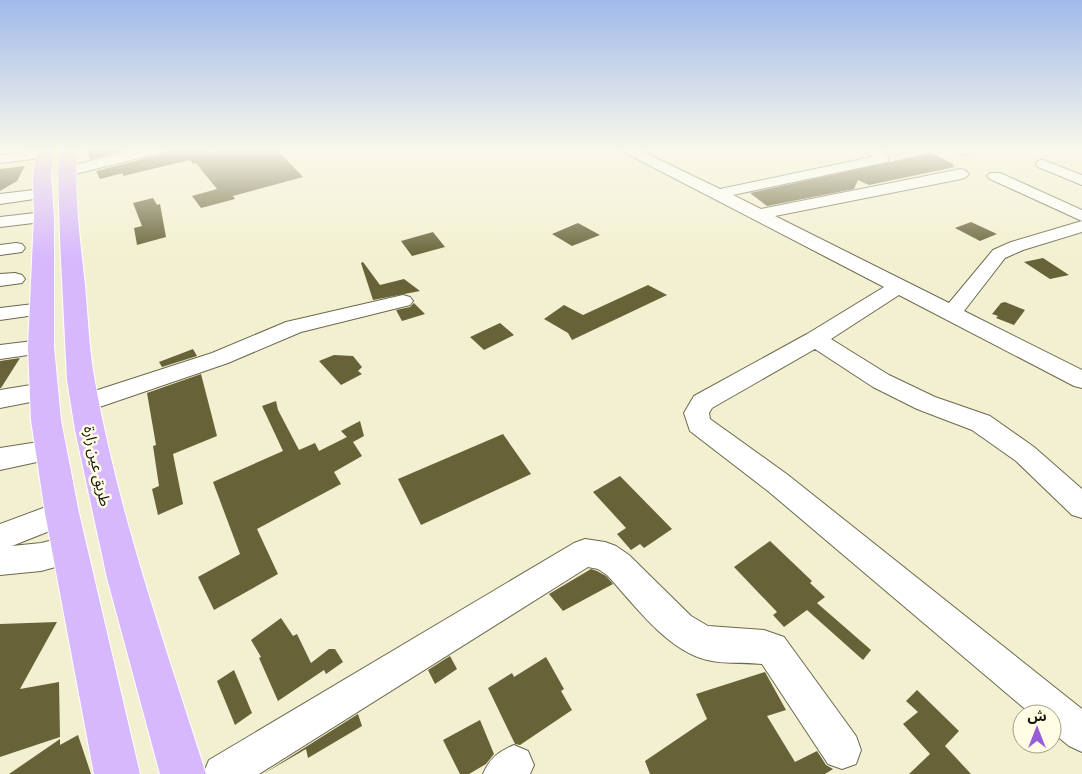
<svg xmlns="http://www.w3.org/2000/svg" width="1082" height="774" font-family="Commissioner,'Noto Sans Arabic',sans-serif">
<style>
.building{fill:#676238}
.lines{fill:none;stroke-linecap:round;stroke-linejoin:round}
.minor-casing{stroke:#6b694d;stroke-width:2}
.major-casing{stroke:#fff;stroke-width:2}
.minor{fill:#fff;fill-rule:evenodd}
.major{fill:#d7b8fd;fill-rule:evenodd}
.labels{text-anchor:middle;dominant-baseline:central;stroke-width:5;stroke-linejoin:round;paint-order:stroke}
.street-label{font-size:15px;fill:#151409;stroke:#fffde4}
</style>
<rect width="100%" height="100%" fill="#f2f0d0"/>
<!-- building -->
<path class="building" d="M87 149H130L90 159Z
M167 149H211L212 153 225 149H276L303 177 233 196 235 199 201 208 192 196 217 189 196 163 193 164 190 160 123 176V173L100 179 96 171 163 154Z
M931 153 955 165H952L955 167 869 185 858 180 854 189 767 206 750 193Z
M25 166 17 181 0 191V169Z
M153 198 157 205 160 204 166 237 137 245 134 228 142 226 133 203Z
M971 222 997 234 980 241 955 228Z
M578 223 600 235 572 246 552 234Z
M433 232 445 247 412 256 401 241Z
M1043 258 1069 275 1050 279 1024 262Z
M363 262 380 285 404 279 420 291 373 300 361 263Z
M648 285 667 295 572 340 568 333 544 319 564 305 583 315Z
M1005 302 1025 310 1014 325 996 318 998 316 992 314 1001 303Z
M414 303 425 314 402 321 396 310 410 307Z
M500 323 514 335 484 350 470 337Z
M193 349 197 356 162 367 159 362Z
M334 355 353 356 362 367 358 371 362 374 341 385 319 361Z
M20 358 1 388H0V361Z
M201 374 217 436 173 454 183 504 158 515 152 489 159 486 153 446 156 445 147 393Z
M276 401 278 410 299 450 315 443 319 451 347 437 341 431 360 421 364 436 353 442 362 456 334 472 341 484 257 529 278 574 214 610 198 577 240 554 213 482 283 451 262 406Z
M503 434 531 474 421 525 398 479Z
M620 476 672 529 644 548 640 544 631 550 617 534 626 528 593 492Z
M770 541 812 581 810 583 825 597 817 603 871 650 863 660 807 610 784 627 773 615 777 612 734 567Z
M591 569 597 571 606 576 613 584 563 611 549 594Z
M281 618 293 636 297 634 311 663 329 649H335L343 662 326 674 324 670 278 701 259 658 261 657 251 640Z
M57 622 20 689 59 682 60 737 0 757V624Z
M450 656 457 669 435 684 428 670Z
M546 657 564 689 561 691 572 710 520 745 515 744 488 688 512 673 514 677Z
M234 670 252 713 235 725 217 681Z
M765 672 786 710 767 716 795 762 817 751 826 765 833 769 825 774H650L645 761 707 719 696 694Z
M917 690 959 731 945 746 971 774H909L930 754 903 724 918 712 906 701Z
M358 714 362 726 308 758 306 749 263 774Z
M480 720 494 754 486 764 469 774H460L443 740Z
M78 735 91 774H9L60 739V745Z"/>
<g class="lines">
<defs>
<path id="minor" d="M139 149H165L163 152 67 176 62 174 59 171 62 168Z
M618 149H637L720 189 872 157 862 149C873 149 884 147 889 159L887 162 733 195 761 209 961 169 966 171 969 174 966 177 961 179 775 216 949 303 993 250 1011 242 1082 221 990 179 987 176 990 173H1000L1082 210V232L1023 250 1005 258 964 311 1082 370V388L1074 386 899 295 831 339 889 375 935 397 990 416 1034 447 1082 489V518L1072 515 1016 461 972 430 917 409 873 387 815 349 712 408 709 413 710 419 788 475 1082 709V752L1069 746 1052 732V714H1031L768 491 690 431 684 413 694 396 807 334 884 287Z
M958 149H977C973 155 965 155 959 154Z
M44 150 49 151 51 154 49 157 0 163V155Z
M1043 160 1082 175V185L1038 167 1036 164 1038 161Z
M42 189 48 191 50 194 48 197 0 204V194Z
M44 212 50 213 52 217 50 221 0 227V217Z
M16 243 22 244 25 248 22 252 0 255V245Z
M15 273 22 275 25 279 22 283 0 286V274Z
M403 295 410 297 413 301 410 305 301 332 228 363 85 412 76 409 73 403 76 397 212 353 286 322Z
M42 303 49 305 52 309 49 313 0 320V308Z
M41 340 49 342 52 347 49 352 0 359V345Z
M43 383 51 386 55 392 51 398 0 408V390Z
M51 440 60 443 64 450 60 457 0 470V448Z
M62 501 72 504 76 513 72 522 12 546 41 543 70 536 81 540 85 550 81 560 41 571 0 575V524Z
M585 539 605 542 616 546 629 555 691 616 708 626 764 630 784 637 856 736 861 750 856 764 842 769 828 764 762 664C745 662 728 664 712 661 669 654 635 605 607 575L598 569 588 567 259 774H203L209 760 574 543Z
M514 745 528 751 534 765 530 774H483C490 758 498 752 514 745Z"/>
<path id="major" d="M38 149H54L51 175 54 217V347L61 420 79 513 140 774H94L45 513 31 420 28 347 34 217 33 175Z
M61 149H77C74 194 80 240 85 285 88 317 89 350 95 382 119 516 165 645 206 774H160L107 578 75 430 67 380 60 239 58 171Z"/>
</defs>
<!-- minor casing -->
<use href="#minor" class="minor-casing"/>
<!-- major casing -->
<use href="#major" class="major-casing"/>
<!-- minor -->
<use href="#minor" class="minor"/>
<!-- major -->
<use href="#major" class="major"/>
</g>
<!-- sky -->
<linearGradient id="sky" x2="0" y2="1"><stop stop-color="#a0baea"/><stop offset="0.58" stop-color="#f9f8ea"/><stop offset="1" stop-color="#f9f8ea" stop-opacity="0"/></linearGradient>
<rect width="1082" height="258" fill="url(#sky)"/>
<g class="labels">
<!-- street labels -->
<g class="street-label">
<text transform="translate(98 466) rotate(78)">طريق عين زارة</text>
</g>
</g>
<!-- north arrow -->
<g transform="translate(1037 729)"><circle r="24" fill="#fffde4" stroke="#a1a08c"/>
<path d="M0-4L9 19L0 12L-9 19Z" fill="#975ed6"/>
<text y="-8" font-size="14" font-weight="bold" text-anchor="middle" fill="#151409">ش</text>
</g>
</svg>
